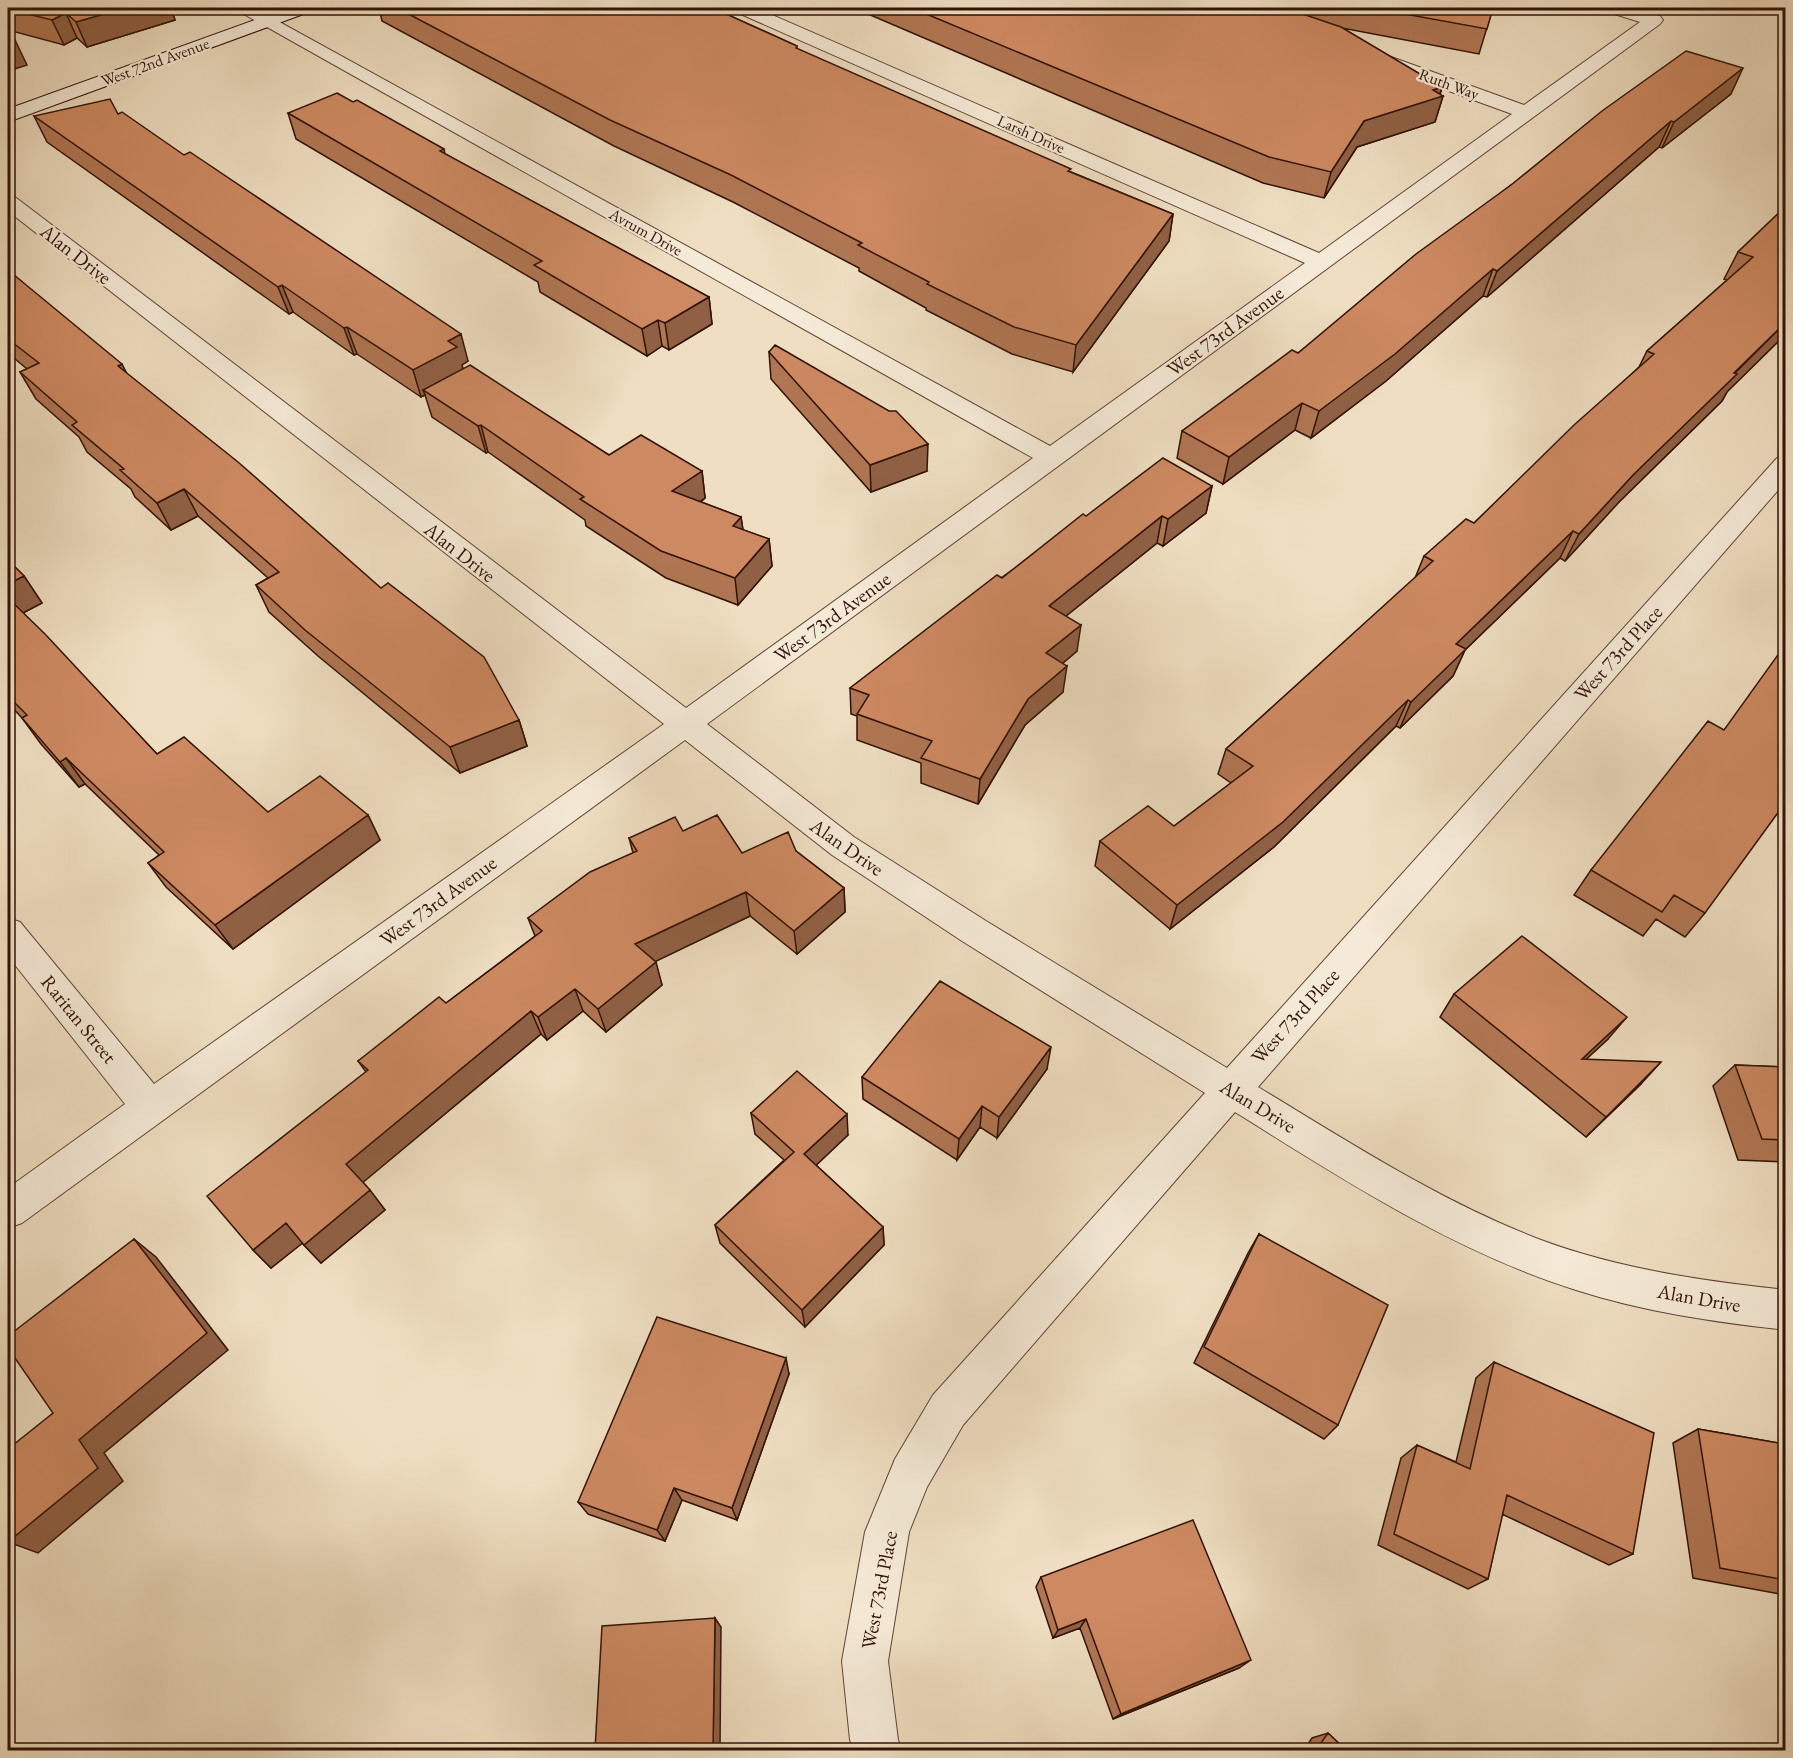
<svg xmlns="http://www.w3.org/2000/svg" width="1793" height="1758" font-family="'EB Garamond',serif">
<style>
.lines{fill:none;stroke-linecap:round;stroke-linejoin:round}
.street-casing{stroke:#604535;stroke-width:2}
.secondary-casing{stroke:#311206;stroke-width:2}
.street{fill:#f5ead7;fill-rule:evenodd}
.secondary{fill:#f5ead7;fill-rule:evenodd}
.wall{fill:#b07653;stroke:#311206;stroke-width:1.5}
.shaded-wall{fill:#906044;stroke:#311206;stroke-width:1.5}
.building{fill:#cd8961;stroke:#311206;stroke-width:1.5}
.labels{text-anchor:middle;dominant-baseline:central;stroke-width:4.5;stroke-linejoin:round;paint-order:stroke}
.far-street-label{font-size:16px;fill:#311206;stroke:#f5ead7}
.street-label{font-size:20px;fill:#311206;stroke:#f5ead7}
</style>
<rect width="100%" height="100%" fill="#efdec1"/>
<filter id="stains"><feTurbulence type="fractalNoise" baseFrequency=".00333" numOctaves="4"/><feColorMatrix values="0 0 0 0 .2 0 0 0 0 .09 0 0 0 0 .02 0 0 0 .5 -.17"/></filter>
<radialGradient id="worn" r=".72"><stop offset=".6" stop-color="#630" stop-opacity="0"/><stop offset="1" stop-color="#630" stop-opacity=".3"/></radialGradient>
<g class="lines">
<defs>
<path id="street" d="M233 8H254L1050 446 1305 263 736 12 733 8H756L1319 253 1512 114 1369 62 1367 58 1369 54H1383L1524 105 1640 22 1608 12 1605 8H1631L1660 16 1663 20 1660 24 707 724 854 837 986 921 1227 1068 1777 458 1786 456V481L1258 1087C1349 1142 1441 1202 1541 1240 1619 1269 1703 1281 1786 1290V1330C1715 1322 1644 1312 1576 1290 1453 1251 1344 1180 1235 1112L963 1425 927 1487 909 1532 888 1661 898 1740 902 1750H854L850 1740 842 1661 865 1532 895 1459 933 1395 1205 1093 962 941 832 855 685 740 22 1223 8 1228V1188L125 1104 8 956V918L20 922 154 1084 664 724 8 211V195L15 197 686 708 1033 458Z"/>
<path id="secondary" d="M288 8H312L309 12 8 122V109Z"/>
</defs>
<!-- street casing -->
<use href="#street" class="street-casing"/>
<!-- secondary casing -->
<use href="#secondary" class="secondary-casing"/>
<!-- street -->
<use href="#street" class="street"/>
<!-- secondary -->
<use href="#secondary" class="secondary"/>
</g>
<!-- wall -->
<path class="wall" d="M8 8H171L175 20 87 47 77 38 64 45 8 30Z
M379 8H713L797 46V49L1071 172 1173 214 1169 241 1073 372 1012 354 926 310V308L859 271V268L733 202 614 146 382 21Z
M854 8H1493L1479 54 1342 28 1442 87 1440 95 1443 96 1435 122 1357 147 1324 198 1263 183Z
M1731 94 1662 148 1659 147 1487 297 1483 296 1386 381 1311 438 1295 430 1223 484 1177 458 1182 431 1298 353 1511 185Z
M353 102 444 149 445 154 709 297 712 324 669 350 662 346 647 356 540 292 538 282 296 139 288 113Z
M118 114 468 361 462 365 463 369 609 455 702 471 705 498 701 502 741 517 743 530 769 539 772 566 738 605 666 578 586 526 585 520 488 452 486 453 432 417 425 395 421 397 357 354 354 355 293 312 289 314 47 142 34 116Z
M1785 207 1727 392 1722 401 1619 502 1565 561 1560 558 1465 650 1453 676 1400 728 1396 726 1274 847 1170 929 1095 866 1100 841 1174 826 1231 783 1218 774 1226 749 1415 578 1424 556 1474 523 1639 367 1647 351 1727 280 1724 279 1738 252Z
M8 270 127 374 519 720 527 746 460 773 318 656 269 612 256 585 268 578 198 516 171 530 135 497 131 489 87 452 79 437 36 399 20 372 27 369 8 353Z
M769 352 927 471 871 492 771 379Z
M1212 486 1206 513 1163 546 1157 543 1066 616 1077 651 1063 663V692L1025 725 978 804 921 783V763L857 740V716L851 714 850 688 1086 516Z
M8 560 24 576 42 603 23 613 157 754 268 812 368 815 380 840 233 949 166 887 148 863 159 855 85 784 79 787 41 744 22 718 8 703Z
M1785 625V632L1782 630Z
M1724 730 1705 913 1685 937 1656 919 1643 936 1574 895 1591 870Z
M683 831 742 853 796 851 844 888 845 912 797 954 750 916 655 961 662 985 606 1032 583 1011 547 1040 541 1034 363 1182 385 1210 321 1263 302 1243 271 1268 253 1250 366 1072 358 1061 446 1003 535 936 528 918 633 853 629 838Z
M1454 994 1608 1039 1586 1059 1641 1084 1586 1137 1440 1017Z
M1735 1065 1785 1067V1162L1738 1160 1713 1086Z
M1047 1069 997 1138 980 1127 957 1160 863 1099 862 1077Z
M751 1113 848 1135 816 1165 883 1227 884 1245 805 1327 720 1243 715 1225 784 1160 755 1134Z
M1259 1234 1338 1425 1324 1439 1194 1363 1248 1253Z
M1494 1362 1633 1554 1609 1565 1502 1514 1488 1579 1468 1589 1378 1545 1401 1458 1417 1445 1456 1462 1476 1378Z
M789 1374 737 1520 682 1500 665 1541 588 1514 578 1502Z
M1698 1429 1785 1444V1595L1693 1578 1673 1443Z
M1041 1577 1239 1668 1113 1719 1080 1628 1053 1638 1036 1587Z
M1328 1733 1346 1750H1304L1312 1738Z"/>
<!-- shaded-wall -->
<path class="shaded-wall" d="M125 8H171L175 20 87 47 76 22Z
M66 13 77 38 64 45 52 20Z
M15 40 27 65 8 71V42Z
M1743 68 1731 94 1662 148 1674 122Z
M1442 87 1439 97 1443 96 1435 122 1357 147 1324 198 1331 172 1364 121 1433 90Z
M1671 121 1659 147 1487 297 1497 271Z
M1173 214 1169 241 1073 372 1076 345Z
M1493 269 1483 296 1386 381 1311 438 1319 411Z
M282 285 293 312 289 314 278 287Z
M709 297 712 324 669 350 665 323Z
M658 320 662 346 647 356 642 329Z
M1785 323V335L1727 392 1722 401 1619 502 1565 561 1579 534 1633 475Z
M347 327 357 354 354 355 344 328Z
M461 334 468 361 462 365 464 374 423 390 425 395 421 397 413 370 448 341Z
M122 364 136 391 118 366Z
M1302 403 1295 430 1223 484 1229 457Z
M481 425 488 452 486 453 478 426Z
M928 444 927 471 871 492 870 465Z
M702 471 705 498 676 518 672 491Z
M1212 486 1206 513 1163 546 1168 519Z
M184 489 198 516 171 530 157 503Z
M1162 516 1157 543 1046 632 1049 606Z
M741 517 745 544 733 526Z
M1573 531 1560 558 1465 650 1453 676 1400 728 1411 702 1456 644Z
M769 539 772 566 738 605 735 578Z
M24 576 42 603 17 616 8 602V584Z
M1081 625 1077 651 1043 680 1046 653Z
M1067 666 1063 692 1025 725 978 804 980 779 1028 699Z
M1408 700 1396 726 1274 847 1170 929 1177 905Z
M519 720 527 746 460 773 450 747Z
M66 758 85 784 79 787 60 762Z
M368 815 380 840 233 949 215 925Z
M844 888 845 912 797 954 794 931Z
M746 892 750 916 642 968 635 944Z
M656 962 662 985 606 1032 598 1009Z
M575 989 583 1011 547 1040 538 1017Z
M531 1011 541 1034 361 1184 346 1164Z
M1627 1017 1608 1039 1563 1081 1582 1059Z
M1051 1047 1047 1069 997 1138 999 1117Z
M1661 1062 1641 1084 1586 1137Z
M982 1106 980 1127 957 1160 959 1139Z
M847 1114 848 1135 807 1174 804 1154Z
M370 1190 385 1210 321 1263 304 1245Z
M286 1223 304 1242 271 1268 253 1250Z
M883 1227 884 1245 805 1327 802 1310Z
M134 1239 156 1257 228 1350 104 1453 123 1481 38 1553 8 1542 79 1440Z
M786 1358 789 1374 737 1520 732 1508Z
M674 1488 682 1500 665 1541 657 1530Z
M715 1618 721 1627 720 1750H713Z
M1086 1619 1080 1628 1053 1638 1058 1630Z
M1251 1660 1239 1668 1113 1719 1121 1714Z"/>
<!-- building -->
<path class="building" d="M8 8H125L76 22 66 13 52 20 8 9Z
M397 8H713L797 46 796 48 1071 169 1068 171 1173 214 1076 345 1014 327 927 284 929 282 858 245 862 243 731 175 610 120Z
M912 8H1285L1341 27 1442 87 1433 90 1443 96 1364 121 1331 172 1269 157Z
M1372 8H1493L1487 29Z
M8 35 15 40 8 42Z
M1686 51 1743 68 1674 122 1671 121 1497 271 1493 269 1395 354 1319 411 1302 403 1229 457 1182 431 1292 350 1298 353 1416 254 1511 185 1602 111Z
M337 93 353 102 357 100 444 149 440 151 709 297 665 323 658 320 642 329 534 265 542 261 288 113Z
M110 99 118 114 122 112 184 155 190 152 461 334 448 341 457 347 413 370 347 327 344 328 282 285 278 287 34 116Z
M1785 207V323L1734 373 1737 374 1633 475 1579 534 1573 531 1456 644 1466 649 1411 702 1408 700 1283 822 1177 905 1100 841 1148 806 1174 826 1253 766 1226 749 1433 561 1424 556 1466 519 1474 523 1574 425 1654 354 1647 351 1753 257 1738 252Z
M8 270 122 364 118 366 238 462 381 588 388 583 484 657 519 720 450 747 305 630 256 585 279 572 184 489 157 503 120 470 124 469 72 425 77 422 20 372 39 363 8 339Z
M775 345 889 411H896L928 444 870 465 769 352Z
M470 365 609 455 641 435 702 471 672 491 741 517 733 526 769 539 735 578 661 551 580 499 584 497 481 425 478 426 423 390Z
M1163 458 1212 486 1168 519 1162 516 1049 606 1081 625 1046 653 1067 666 1028 699 980 779 921 758 932 741 857 714 869 695 850 688 997 575 1002 578 1083 514 1086 516Z
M8 560 24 576 8 584Z
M8 598 45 634 157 754 184 737 268 812 320 776 368 815 215 925 148 863 164 852 66 758 60 762 22 718 27 715 8 696Z
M1785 645V803L1705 913 1674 895 1662 912 1591 870 1708 721 1724 730Z
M717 815 742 853 788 832 796 851 844 888 794 931 746 892 635 944 656 962 598 1009 575 989 538 1017 531 1011 346 1164 370 1190 304 1245 286 1223 253 1250 207 1196 368 1070 358 1061 439 997 446 1003 542 931 528 918 590 872 637 851 629 838 675 817 683 831Z
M1522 936 1627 1017 1582 1059 1661 1062 1606 1117 1454 994Z
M940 981 1051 1047 999 1117 982 1106 959 1139 862 1077Z
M1735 1065 1785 1067V1140L1762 1139Z
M797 1071 847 1114 804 1154 883 1227 802 1310 715 1225 794 1152 751 1113Z
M1259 1234 1388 1305 1338 1425 1204 1347Z
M134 1239 207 1333 79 1440 98 1468 8 1542V1449L53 1413 8 1348V1336Z
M657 1317 786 1358 732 1508 674 1488 657 1530 578 1502Z
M1494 1362 1654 1433 1633 1554 1507 1495 1488 1579 1394 1534 1417 1445 1470 1469Z
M1698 1429 1785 1444V1580L1720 1568Z
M1193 1520 1251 1660 1121 1714 1086 1619 1058 1630 1041 1577Z
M715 1618 713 1750H595L602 1626Z
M1328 1733 1346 1750H1316Z"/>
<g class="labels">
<!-- far-street labels -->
<g class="far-street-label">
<text transform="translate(155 62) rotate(-20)">West 72nd Avenue</text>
<text transform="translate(1449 84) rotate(20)">Ruth Way</text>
<text transform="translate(1031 134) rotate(24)">Larsh Drive</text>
<text transform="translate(646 232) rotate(29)">Avrum Drive</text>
</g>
<!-- street labels -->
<g class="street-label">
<text transform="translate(76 254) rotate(38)">Alan Drive</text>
<text transform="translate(1225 331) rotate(-36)">West 73rd Avenue</text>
<text transform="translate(460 552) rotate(38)">Alan Drive</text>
<text transform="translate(832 617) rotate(-36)">West 73rd Avenue</text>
<text transform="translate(1618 653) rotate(-48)">West 73rd Place</text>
<text transform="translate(847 847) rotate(35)">Alan Drive</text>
<text transform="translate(438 901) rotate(-36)">West 73rd Avenue</text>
<text transform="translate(1295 1016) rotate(-48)">West 73rd Place</text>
<text transform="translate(79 1019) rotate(51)">Raritan Street</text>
<text transform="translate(1258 1106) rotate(31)">Alan Drive</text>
<text transform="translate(1699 1298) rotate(10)">Alan Drive</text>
<text transform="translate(879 1590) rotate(-79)">West 73rd Place</text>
</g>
</g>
<!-- margin -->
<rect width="1793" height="1758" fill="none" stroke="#efdec1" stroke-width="30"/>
<rect x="9" y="9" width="1775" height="1740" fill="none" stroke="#311206" stroke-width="3"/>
<rect x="15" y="15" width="1763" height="1728" fill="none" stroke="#311206" stroke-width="1.5"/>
<rect width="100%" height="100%" filter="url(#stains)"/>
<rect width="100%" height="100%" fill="url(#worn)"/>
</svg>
